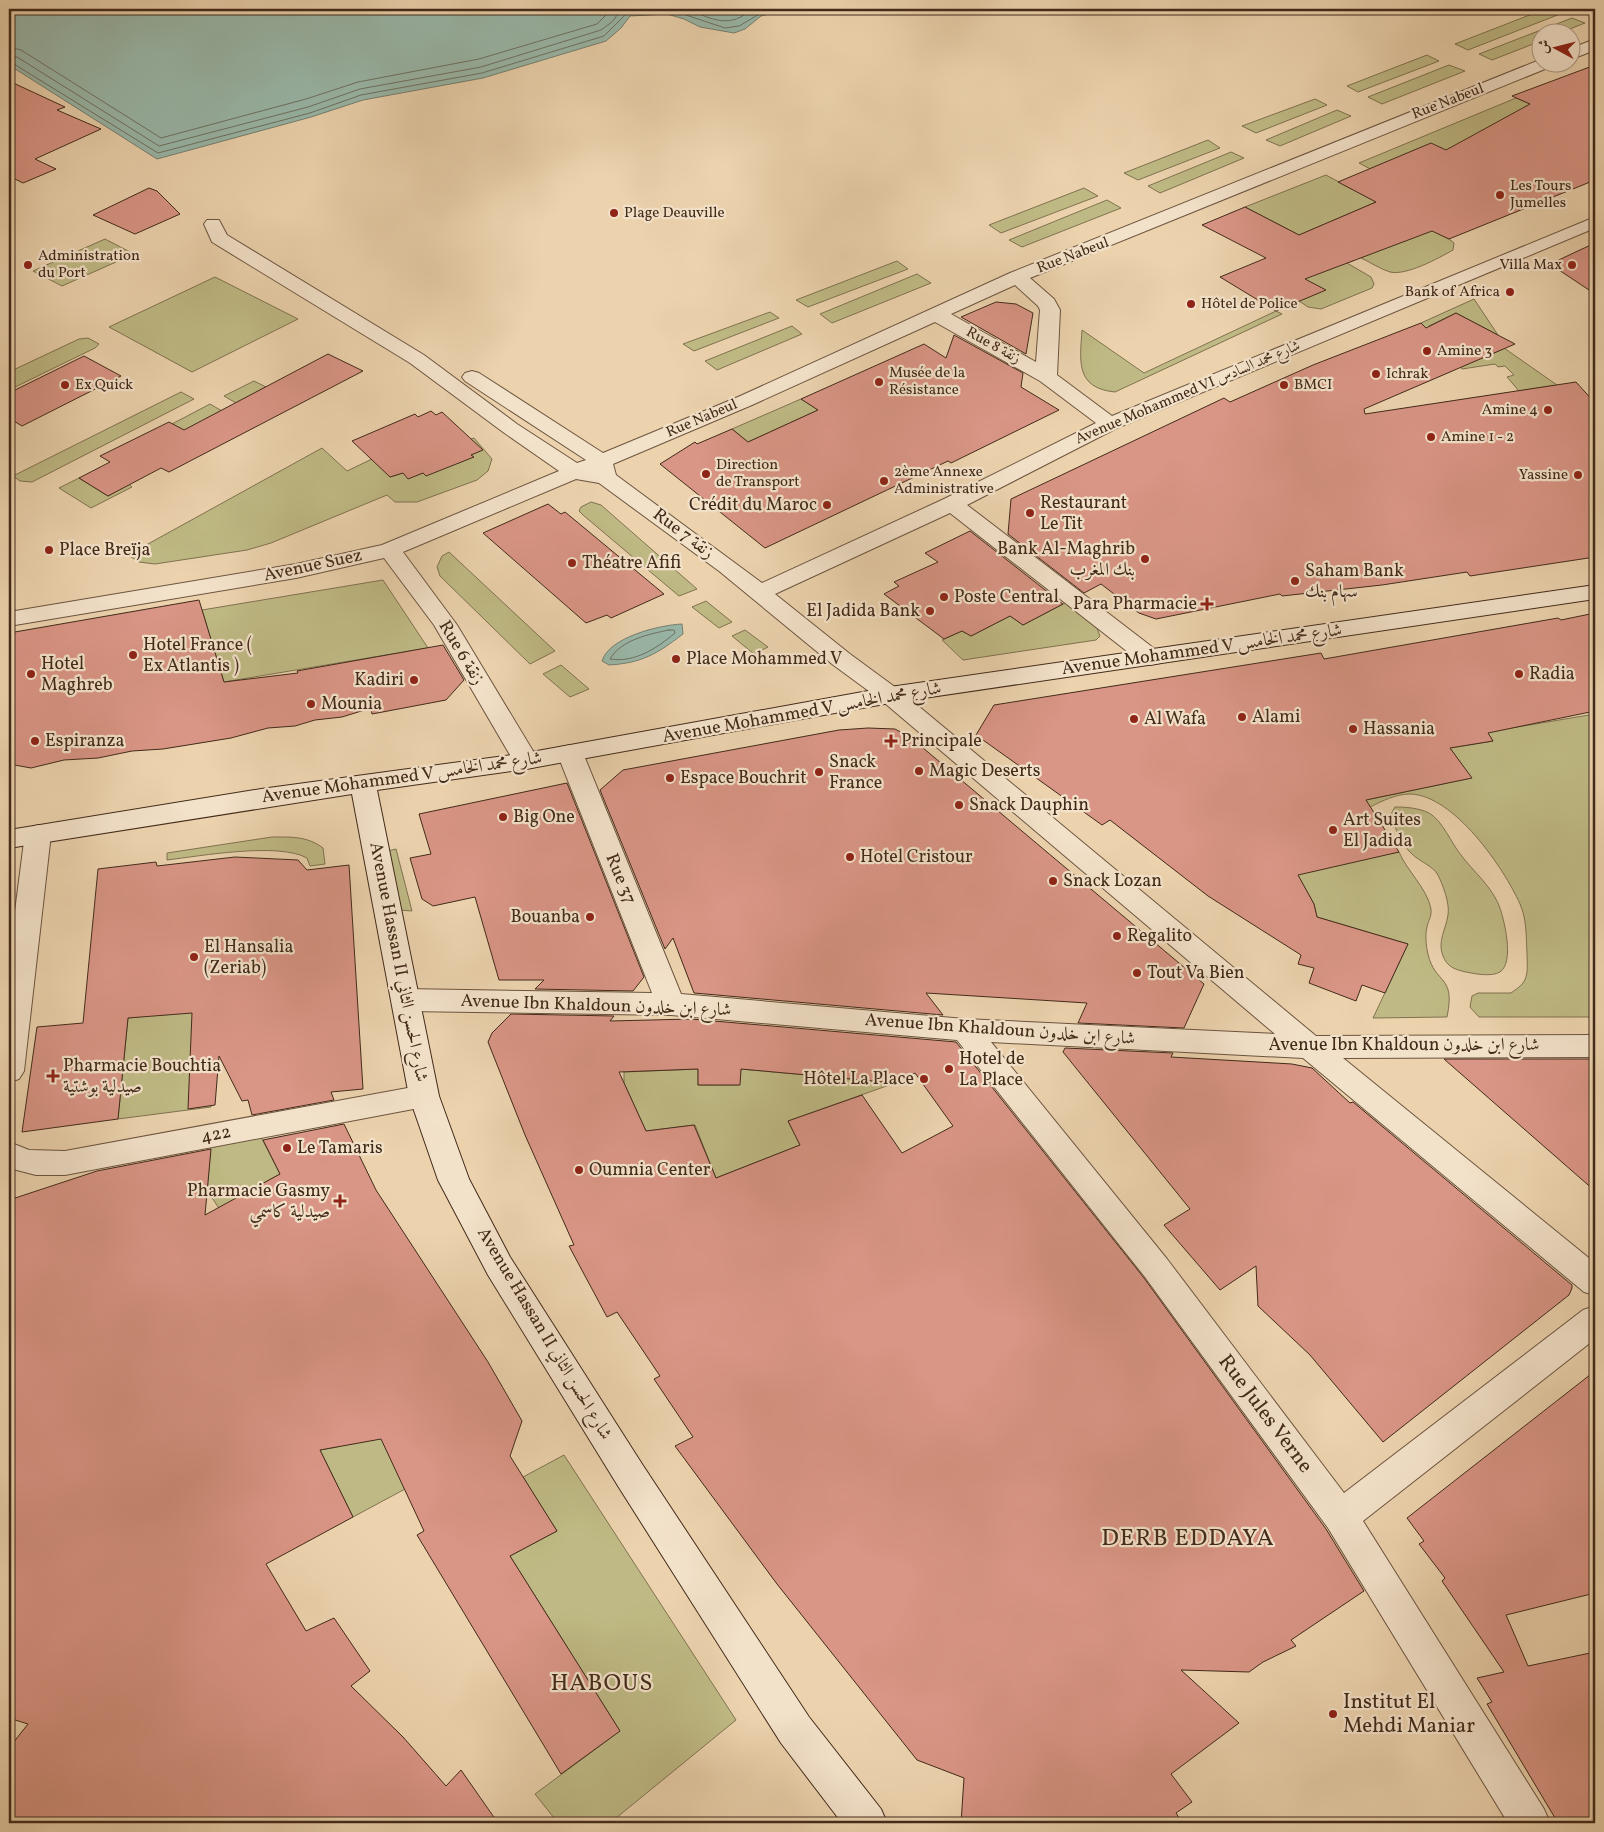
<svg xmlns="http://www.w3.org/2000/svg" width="1604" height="1832" font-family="Vollkorn,Amiri,serif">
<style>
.green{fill:#bfba85;stroke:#807250}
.water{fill:#99b8aa;stroke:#767f70}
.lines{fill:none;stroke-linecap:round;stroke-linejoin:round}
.shore{stroke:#6e7162;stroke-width:1}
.building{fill:#d99585;stroke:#422a1a;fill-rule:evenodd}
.street-casing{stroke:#6c543f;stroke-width:2}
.secondary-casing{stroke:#422a1a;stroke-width:2}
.street{fill:#f3e2ca;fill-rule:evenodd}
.secondary{fill:#f3e2ca;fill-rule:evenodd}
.poi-dot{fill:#8f2418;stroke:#f3e2ca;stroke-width:2}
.labels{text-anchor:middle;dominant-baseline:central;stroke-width:4.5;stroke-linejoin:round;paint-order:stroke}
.far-street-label{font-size:15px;fill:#422a1a;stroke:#f3e2ca}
.far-poi-label{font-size:15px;fill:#422a1a;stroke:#f3e2ca;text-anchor:start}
.poi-label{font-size:18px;fill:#422a1a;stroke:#f3e2ca;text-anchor:start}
.street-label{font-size:18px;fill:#422a1a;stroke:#f3e2ca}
.near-street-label{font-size:21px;fill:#422a1a;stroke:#f3e2ca}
.near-poi-label{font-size:21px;fill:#422a1a;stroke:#f3e2ca;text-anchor:start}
.near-quarter-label{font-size:24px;letter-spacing:1px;fill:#422a1a;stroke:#f3e2ca}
</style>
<rect width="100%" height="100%" fill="#ecd3ae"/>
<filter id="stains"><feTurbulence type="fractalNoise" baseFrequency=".004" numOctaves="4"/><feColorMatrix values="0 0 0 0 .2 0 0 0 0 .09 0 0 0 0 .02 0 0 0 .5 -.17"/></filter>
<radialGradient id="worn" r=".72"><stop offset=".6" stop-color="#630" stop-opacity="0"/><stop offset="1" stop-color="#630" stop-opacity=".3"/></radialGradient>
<!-- green -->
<path class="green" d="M1545 9 1560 14 1468 50 1455 44Z
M1572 18 1585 23 1562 32H1542L1541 41 1492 60 1479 54Z
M1427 55 1439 61 1358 92 1347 86Z
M1449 65 1465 71 1382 104 1368 97Z
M1516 98 1588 129 1584 131 1595 136 1592 139 1595 141V150L1410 190 1359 163Z
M1315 99 1327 105 1256 133 1242 126Z
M1337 110 1351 116 1280 146 1266 140Z
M1208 140 1220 148 1138 180 1124 173Z
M1231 152 1244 158 1160 193 1148 186Z
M1326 175 1376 202 1299 235 1245 207Z
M1084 188 1098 196 1001 233 989 225Z
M1107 200 1121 208 1022 247 1009 240Z
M1410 219 1449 239 1454 243 1453 250C1439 258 1406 276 1390 272 1380 269 1370 262 1361 258Z
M105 239 134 254 62 286 33 271Z
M1355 260 1347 263 1371 277 1374 284 1372 288 1321 309 1308 307 1299 301 1325 290 1287 270Z
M897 261 908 269 808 307 796 300Z
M917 274 931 283 832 323 820 314Z
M215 277 298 319 192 372 109 327Z
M1474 299 1498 335 1456 313 1429 326 1487 357 1504 348 1557 385 1519 391 1507 377 1514 375 1505 366 1498 367 1495 364 1462 369 1421 323Z
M1276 311 1282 314 1115 392C1075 388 1080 361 1082 330L1144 373Z
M770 312 779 318 694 351 683 344Z
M792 326 802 334 717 370 705 361Z
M88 338 99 344 95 348 9 390V372L79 339Z
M254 381 266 387 236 403 224 396Z
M181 392 194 399 32 482 20 481 13 476Z
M801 399 818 410 748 442 732 429Z
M210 404 222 411 184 431 172 424Z
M474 438 492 459 488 471 477 480 417 502H395L387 495 271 543 247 550 155 564 139 562 128 555 322 448 347 471 372 459 390 477 403 473 408 478 473 457 471 455 482 450 471 439Z
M79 478 108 496 129 484 132 487 91 508 59 488Z
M591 502 601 505 697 589 679 596 583 515 579 511 581 507Z
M449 552 555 651 530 664 440 576 437 567 442 556Z
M383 580 428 648 224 682 202 610Z
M706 601 732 622 719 628 692 607Z
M1065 603 1097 628 1100 636 1096 640 963 660 942 640 962 631 971 636 1010 616 1023 625Z
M745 630 768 647 754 654 732 636Z
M561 665 589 689 570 697 543 674Z
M1595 714V1017H1479L1470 1007 1472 996 1478 993H1511C1515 990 1520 987 1523 983 1529 975 1527 963 1527 953 1526 936 1527 920 1520 904 1504 868 1454 795 1410 794 1396 794 1382 801 1370 807L1366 800 1471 778 1450 748 1493 741 1487 732Z
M1395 807C1406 807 1419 808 1429 813 1443 821 1451 843 1461 855 1473 871 1489 884 1498 903 1504 917 1515 962 1500 972 1491 977 1476 974 1466 972 1456 970 1447 967 1443 956 1437 942 1446 929 1448 915 1450 904 1443 885 1438 875 1433 866 1419 861 1412 854 1401 844 1395 828 1391 814Z
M272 837C291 837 307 836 323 848L325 864 310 866 307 858C279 842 200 856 167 860V853Z
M396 849 412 911 399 910 388 851Z
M1399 852C1407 871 1427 888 1431 909 1432 916 1428 921 1427 927 1425 935 1426 946 1428 954 1435 985 1456 974 1447 1017L1373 1018 1408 944 1317 917 1314 904 1296 872Z
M192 1011 216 1042 211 1107 118 1119 128 1018Z
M698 1069V1085H739L741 1069 895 1083 788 1121 800 1145 716 1178 695 1125 646 1131 624 1083V1072Z
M260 1135 280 1174 251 1190 233 1230 207 1190 211 1145Z
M387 1426 405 1489 353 1517 320 1450 337 1447Z
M564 1455 736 1720 610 1823H558L535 1794 620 1731 510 1556 557 1531 523 1477Z"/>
<!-- water -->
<path class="water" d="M9 9H788L761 16 745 29 734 33 700 27 684 19 667 14 630 16 621 28 606 41 483 78 363 100 311 117 157 159 9 65Z
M682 624 683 634C657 654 642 663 609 665L602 661C609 637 660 625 682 624Z"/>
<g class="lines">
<!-- shore -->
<path class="shore" d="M689 9C711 20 732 29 751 9
M9 47 21 50 161 138 306 99 358 82 479 59 597 24 612 9
M9 55 17 57 159 146 308 107 360 89 481 67 601 30 613 21 621 9
M9 61 158 153 310 113 361 95 482 73 604 36 629 11 668 9 725 28 739 26 768 9
M669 630H674L675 633C657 648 635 663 610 659 621 640 649 634 669 630Z"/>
</g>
<!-- building -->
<path class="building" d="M1595 65V180L1449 239 1432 231 1305 279 1326 290 1276 311 1220 277 1266 258 1202 225 1245 207 1299 235 1376 202 1338 182 1431 143 1446 150 1530 104 1512 96Z
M9 81 65 107 57 110 101 129 35 159 56 169 23 183 9 176Z
M149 188 157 191 180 214 135 234 93 215Z
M1595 243V294L1550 264Z
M996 302 1016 304 1033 313 1026 354 961 317Z
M1456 313 1515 344 1364 409 1365 414 1576 382 1595 403V557L1470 576 1467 572 1382 585 1282 596 1280 594 1156 619 1139 613 1101 584 1084 593 1008 534 1011 499 1224 398 1230 402 1313 365 1421 323 1426 328Z
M954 335 1023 373 1021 387 1059 410 951 463 948 461 765 548 660 464 695 442 697 444 732 429 748 442 818 410 801 399 924 344 946 358Z
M328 354 363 371 169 472 161 468 108 496 79 478 110 462 100 456 169 422 184 430Z
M84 356 121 376 22 426 9 418V393Z
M431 411 436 415 442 412 483 450 471 455 474 457 426 476 423 473 408 479 403 473 390 477 352 441 415 414 418 417Z
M548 504 561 514 565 512 664 594 611 618 607 615 586 623 483 533Z
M970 531 1063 604 1023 625 1010 616 971 636 962 631 944 639 884 594 899 586 894 582 938 562 925 553Z
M199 600 224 682 298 673 297 671 443 645 464 680 446 700 372 714 371 708 342 717 315 720 295 726 268 728 231 738 163 749 132 751 98 758 64 760 31 768 9 764V633Z
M1595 613V711L1488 733 1493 741 1450 748 1472 778 1366 800 1399 852 1298 875 1314 904 1317 917 1408 944 1385 993 1362 985 1356 1001 1309 983 1314 968 1298 964 1301 955 1208 896 1110 820 1102 825 976 735 994 705 1321 653 1324 659 1558 618 1561 620Z
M868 728 895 729 910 737 1204 984 1184 1028 1078 1023 1087 1003 926 993 943 1015 694 993 673 938 665 949 600 790 623 770 839 730Z
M567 783 644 977 633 991 535 989 544 980H499L475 897 433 906 422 899 410 858 431 854 419 814Z
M235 857 298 860 307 870 349 865 363 1089 331 1092 334 1100 252 1115 248 1100 242 1101 219 1056 215 1105 188 1109 192 1013 128 1018 118 1119 22 1132 37 1027 83 1023 98 869 156 862 157 866Z
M511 1014 614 1016 610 1021 691 1019 956 1042 1144 1278 1326 1529 1364 1591 1291 1640 1296 1646 1263 1662 1249 1672 1181 1670 1239 1723 1171 1774 1192 1802 1176 1813 1182 1823H961L964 1778 917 1760 777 1584 675 1446 693 1437 654 1379 660 1376 617 1312 607 1317 569 1246 574 1245 525 1135 488 1042 492 1033ZM698 1069V1085H740L741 1069 895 1083 915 1073 953 1126 902 1153 862 1095 788 1121 800 1145 716 1178 694 1125 646 1131 619 1072Z
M1065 1048 1173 1053 1171 1057 1292 1064 1312 1068 1350 1103 1353 1102 1572 1285V1288L1569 1295 1383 1442 1310 1355 1258 1306 1256 1266 1220 1290 1164 1225 1190 1209 1063 1052Z
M1444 1059H1595V1191L1563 1163Z
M344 1124 376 1190 488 1362 522 1421 510 1456 557 1531 510 1556 620 1731 561 1774 417 1535 424 1531 381 1439 320 1450 353 1517 266 1564 306 1631 334 1618 370 1671 351 1686 403 1737 446 1786 461 1770 498 1823H9V1748L28 1724 9 1718V1200L97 1171 211 1149 205 1215 280 1174 263 1140Z
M1595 1371V1593L1506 1615 1528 1666 1595 1652V1823H1558L1487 1704 1492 1702 1477 1678 1504 1672 1442 1581 1445 1578 1419 1544 1424 1541 1407 1518Z"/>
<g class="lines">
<defs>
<path id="street" d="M1595 39V50L1572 59V48Z
M1542 59V62H1557L1555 65 1030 278 1054 299 1060 310 1057 375 1112 416 1595 217V228L1117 428 967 505 1160 653 1163 658 1160 663 1151 665 1142 663 950 513 775 594 850 654 899 690 1316 1036 1595 1035V1057L1343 1058 1595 1263V1295L1584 1292 1303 1058 991 1042 1167 1259 1344 1493 1583 1310 1595 1306V1339L1363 1521 1544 1809 1550 1823H1508L1328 1528 1145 1277 957 1040 671 1015 405 1011 395 1007 391 1000 395 993 405 989 652 993 557 753 561 747 570 745 579 747 583 753 681 994 965 1019 1275 1034 881 700 832 664 719 571 599 483 576 479 403 552 457 625 539 761 535 767 526 769 517 767 434 625 384 558 296 578 9 626V612L296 564 382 545 559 471 503 432 410 363 212 242 204 224 207 220H219L227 235 424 355 517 424 577 463 586 460 465 381 462 377 465 373 472 371 479 373 603 453 738 397 1010 273ZM1015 285 1038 306 1040 310 1036 362 951 314ZM935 322 1040 381 1096 423 944 499 762 583 616 475 613 464 752 405Z
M38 825 47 828 51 834 24 1071 19 1079 9 1082V958L25 834 29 828Z
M424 1085 435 1088 439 1096 435 1104 424 1107 65 1175H36L9 1168V1142L29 1150 65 1151Z"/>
<path id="secondary" d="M1595 585V599L890 703 526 769 377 790 439 1096 469 1179 510 1257 642 1464 809 1717 881 1809 887 1823H842L781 1743 618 1486 488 1275 438 1180 409 1096 352 794 9 848V830L261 789 526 753 890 687Z"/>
</defs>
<!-- street casing -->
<use href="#street" class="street-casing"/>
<!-- secondary casing -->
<use href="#secondary" class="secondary-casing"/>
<!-- street -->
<use href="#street" class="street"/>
<!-- secondary -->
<use href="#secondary" class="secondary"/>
</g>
<!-- markers -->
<g class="poi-dot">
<circle cx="1500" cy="195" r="5"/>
<circle cx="614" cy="213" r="5"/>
<circle cx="28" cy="265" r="5"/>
<circle cx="1572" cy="265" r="5"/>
<circle cx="1510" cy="292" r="5"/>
<circle cx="1191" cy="304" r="5"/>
<circle cx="1427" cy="351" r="5"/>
<circle cx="1376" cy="374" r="5"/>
<circle cx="879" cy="382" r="5"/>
<circle cx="65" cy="385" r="5"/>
<circle cx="1284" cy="385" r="5"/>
<circle cx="1548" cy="410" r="5"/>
<circle cx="1431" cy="437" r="5"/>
<circle cx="706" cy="474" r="5"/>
<circle cx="1578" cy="475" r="5"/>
<circle cx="884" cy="481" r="5"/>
<circle cx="827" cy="505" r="5"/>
<circle cx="1030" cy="513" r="5"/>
<circle cx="49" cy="550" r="5"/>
<circle cx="1145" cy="559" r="5"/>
<circle cx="572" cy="563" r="5"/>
<circle cx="1295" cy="581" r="5"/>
<circle cx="944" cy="597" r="5"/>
<path d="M1204.5 596.5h5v5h5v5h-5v5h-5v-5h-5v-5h5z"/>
<circle cx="930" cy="611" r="5"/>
<circle cx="133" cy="655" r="5"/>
<circle cx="676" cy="659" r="5"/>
<circle cx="31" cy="674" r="5"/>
<circle cx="1519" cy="674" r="5"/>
<circle cx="414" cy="680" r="5"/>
<circle cx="311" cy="704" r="5"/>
<circle cx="1242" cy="717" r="5"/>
<circle cx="1134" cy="719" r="5"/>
<circle cx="1353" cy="729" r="5"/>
<circle cx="35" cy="741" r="5"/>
<path d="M888.5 733.5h5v5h5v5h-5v5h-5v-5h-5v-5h5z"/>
<circle cx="919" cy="771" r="5"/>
<circle cx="819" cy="772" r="5"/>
<circle cx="670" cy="778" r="5"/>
<circle cx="959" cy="805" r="5"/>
<circle cx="503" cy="817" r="5"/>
<circle cx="1333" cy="830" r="5"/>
<circle cx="850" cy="857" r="5"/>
<circle cx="1053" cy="881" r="5"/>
<circle cx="590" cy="917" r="5"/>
<circle cx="1117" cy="936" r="5"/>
<circle cx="194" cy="957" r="5"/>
<circle cx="1137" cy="973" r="5"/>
<circle cx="949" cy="1069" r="5"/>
<path d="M50.5 1068.5h5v5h5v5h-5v5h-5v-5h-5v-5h5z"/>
<circle cx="924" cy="1079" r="5"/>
<circle cx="287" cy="1148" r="5"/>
<circle cx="579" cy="1170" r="5"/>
<path d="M337.5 1193.5h5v5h5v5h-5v5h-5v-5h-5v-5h5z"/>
<circle cx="1333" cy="1714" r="5"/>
</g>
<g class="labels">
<!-- far-street labels -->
<g class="far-street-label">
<text transform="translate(1448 102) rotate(-21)">Rue Nabeul</text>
<text transform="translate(1073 256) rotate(-21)">Rue Nabeul</text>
<text transform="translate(993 346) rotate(29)">Rue 8 زنقة</text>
<text transform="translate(1188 393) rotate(-23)">Avenue Mohammed VI شارع محمد السادس</text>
<text transform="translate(702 419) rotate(-23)">Rue Nabeul</text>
</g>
<!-- far-poi labels -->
<g class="far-poi-label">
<text x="1510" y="186">Les Tours<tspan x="1510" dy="17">Jumelles</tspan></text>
<text x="624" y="213">Plage Deauville</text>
<text x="38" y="256">Administration<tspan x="38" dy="17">du Port</tspan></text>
<text x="1562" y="265" text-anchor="end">Villa Max</text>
<text x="1500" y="292" text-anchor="end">Bank of Africa</text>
<text x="1201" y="304">Hôtel de Police</text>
<text x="1437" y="351">Amine 3</text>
<text x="889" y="373">Musée de la<tspan x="889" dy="17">Résistance</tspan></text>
<text x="1386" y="374">Ichrak</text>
<text x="75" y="385">Ex Quick</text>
<text x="1294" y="385">BMCI</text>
<text x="1538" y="410" text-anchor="end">Amine 4</text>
<text x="1441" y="437">Amine 1 - 2</text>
<text x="716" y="465">Direction<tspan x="716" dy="17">de Transport</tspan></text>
<text x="894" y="472">2ème Annexe<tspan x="894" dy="17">Administrative</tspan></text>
<text x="1568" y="475" text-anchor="end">Yassine</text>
</g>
<!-- poi labels -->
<g class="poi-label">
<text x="1040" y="503">Restaurant<tspan x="1040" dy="21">Le Tit</tspan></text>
<text x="817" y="505" text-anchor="end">Crédit du Maroc</text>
<text x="1135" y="549" text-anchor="end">Bank Al-Maghrib<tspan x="1135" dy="21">بنك المغرب</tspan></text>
<text x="59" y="550">Place Breïja</text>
<text x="582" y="563">Théatre Afifi</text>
<text x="1305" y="571">Saham Bank<tspan x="1305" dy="21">سهام بنك</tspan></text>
<text x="954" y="597">Poste Central</text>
<text x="1197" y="604" text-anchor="end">Para Pharmacie</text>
<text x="920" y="611" text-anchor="end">El Jadida Bank</text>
<text x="143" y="645">Hotel France (<tspan x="143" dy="21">Ex Atlantis )</tspan></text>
<text x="686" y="659">Place Mohammed V</text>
<text x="41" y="664">Hotel<tspan x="41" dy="21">Maghreb</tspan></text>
<text x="1529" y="674">Radia</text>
<text x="404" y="680" text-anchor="end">Kadiri</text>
<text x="321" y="704">Mounia</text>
<text x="1252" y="717">Alami</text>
<text x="1144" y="719">Al Wafa</text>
<text x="1363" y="729">Hassania</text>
<text x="45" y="741">Espiranza</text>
<text x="901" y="741">Principale</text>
<text x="829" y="762">Snack<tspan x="829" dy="21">France</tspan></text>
<text x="929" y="771">Magic Deserts</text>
<text x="680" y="778">Espace Bouchrit</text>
<text x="969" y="805">Snack Dauphin</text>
<text x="513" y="817">Big One</text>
<text x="1343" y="820">Art Suites<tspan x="1343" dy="21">El Jadida</tspan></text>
<text x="860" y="857">Hotel Cristour</text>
<text x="1063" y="881">Snack Lozan</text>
<text x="580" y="917" text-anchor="end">Bouanba</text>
<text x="1127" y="936">Regalito</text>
<text x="204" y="947">El Hansalia<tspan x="204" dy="21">(Zeriab)</tspan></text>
<text x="1147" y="973">Tout Va Bien</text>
<text x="959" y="1059">Hotel de<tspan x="959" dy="21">La Place</tspan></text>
<text x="63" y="1066">Pharmacie Bouchtia<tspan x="63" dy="21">صيدلية بوشتية</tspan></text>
<text x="914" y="1079" text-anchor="end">Hôtel La Place</text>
<text x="297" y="1148">Le Tamaris</text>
<text x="589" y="1170">Oumnia Center</text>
<text x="330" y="1191" text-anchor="end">Pharmacie Gasmy<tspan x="330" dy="21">صيدلية كاسمي</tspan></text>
</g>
<!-- street labels -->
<g class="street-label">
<text transform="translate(683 534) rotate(37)">Rue 7 زنقة</text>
<text transform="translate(313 566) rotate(-12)">Avenue Suez</text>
<text transform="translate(1202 650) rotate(-8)">Avenue Mohammed V شارع محمد الخامس</text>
<text transform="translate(461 653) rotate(59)">Rue 6 زنقة</text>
<text transform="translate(802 713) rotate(-10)">Avenue Mohammed V شارع محمد الخامس</text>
<text transform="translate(402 778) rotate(-8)">Avenue Mohammed V شارع محمد الخامس</text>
<text transform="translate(620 879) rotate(68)">Rue 37</text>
<text transform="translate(398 962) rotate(79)">Avenue Hassan II شارع الحسن الثاني</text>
<text transform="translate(596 1006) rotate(2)">Avenue Ibn Khaldoun شارع ابن خلدون</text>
<text transform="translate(1000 1030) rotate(4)">Avenue Ibn Khaldoun شارع ابن خلدون</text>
<text x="1404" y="1045">Avenue Ibn Khaldoun شارع ابن خلدون</text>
<text transform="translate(216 1135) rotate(-11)">422</text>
<text transform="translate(544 1334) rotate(59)">Avenue Hassan II شارع الحسن الثاني</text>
</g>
<!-- near-street labels -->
<g class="near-street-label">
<text transform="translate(1265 1414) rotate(53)">Rue Jules Verne</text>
</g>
<!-- near-poi labels -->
<g class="near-poi-label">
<text x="1343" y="1702">Institut El<tspan x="1343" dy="24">Mehdi Maniar</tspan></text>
</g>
<!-- near-quarter labels -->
<g class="near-quarter-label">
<text x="1188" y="1539">DERB EDDAYA</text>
<text x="602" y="1684">HABOUS</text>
</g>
</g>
<!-- margin -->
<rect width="1604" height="1832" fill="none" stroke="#ecd3ae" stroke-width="30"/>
<rect x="10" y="10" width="1584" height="1812" fill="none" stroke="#422a1a" stroke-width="2.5"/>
<rect x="15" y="15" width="1574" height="1802" fill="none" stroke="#422a1a"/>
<!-- north arrow -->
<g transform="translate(1556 48) rotate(277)"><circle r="24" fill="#f3e2ca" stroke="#ac9884"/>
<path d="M0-4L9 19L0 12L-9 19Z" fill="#8f2418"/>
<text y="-8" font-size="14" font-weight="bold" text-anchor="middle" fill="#422a1a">ش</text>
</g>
<rect width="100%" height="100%" filter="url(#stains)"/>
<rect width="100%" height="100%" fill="url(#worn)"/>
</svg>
